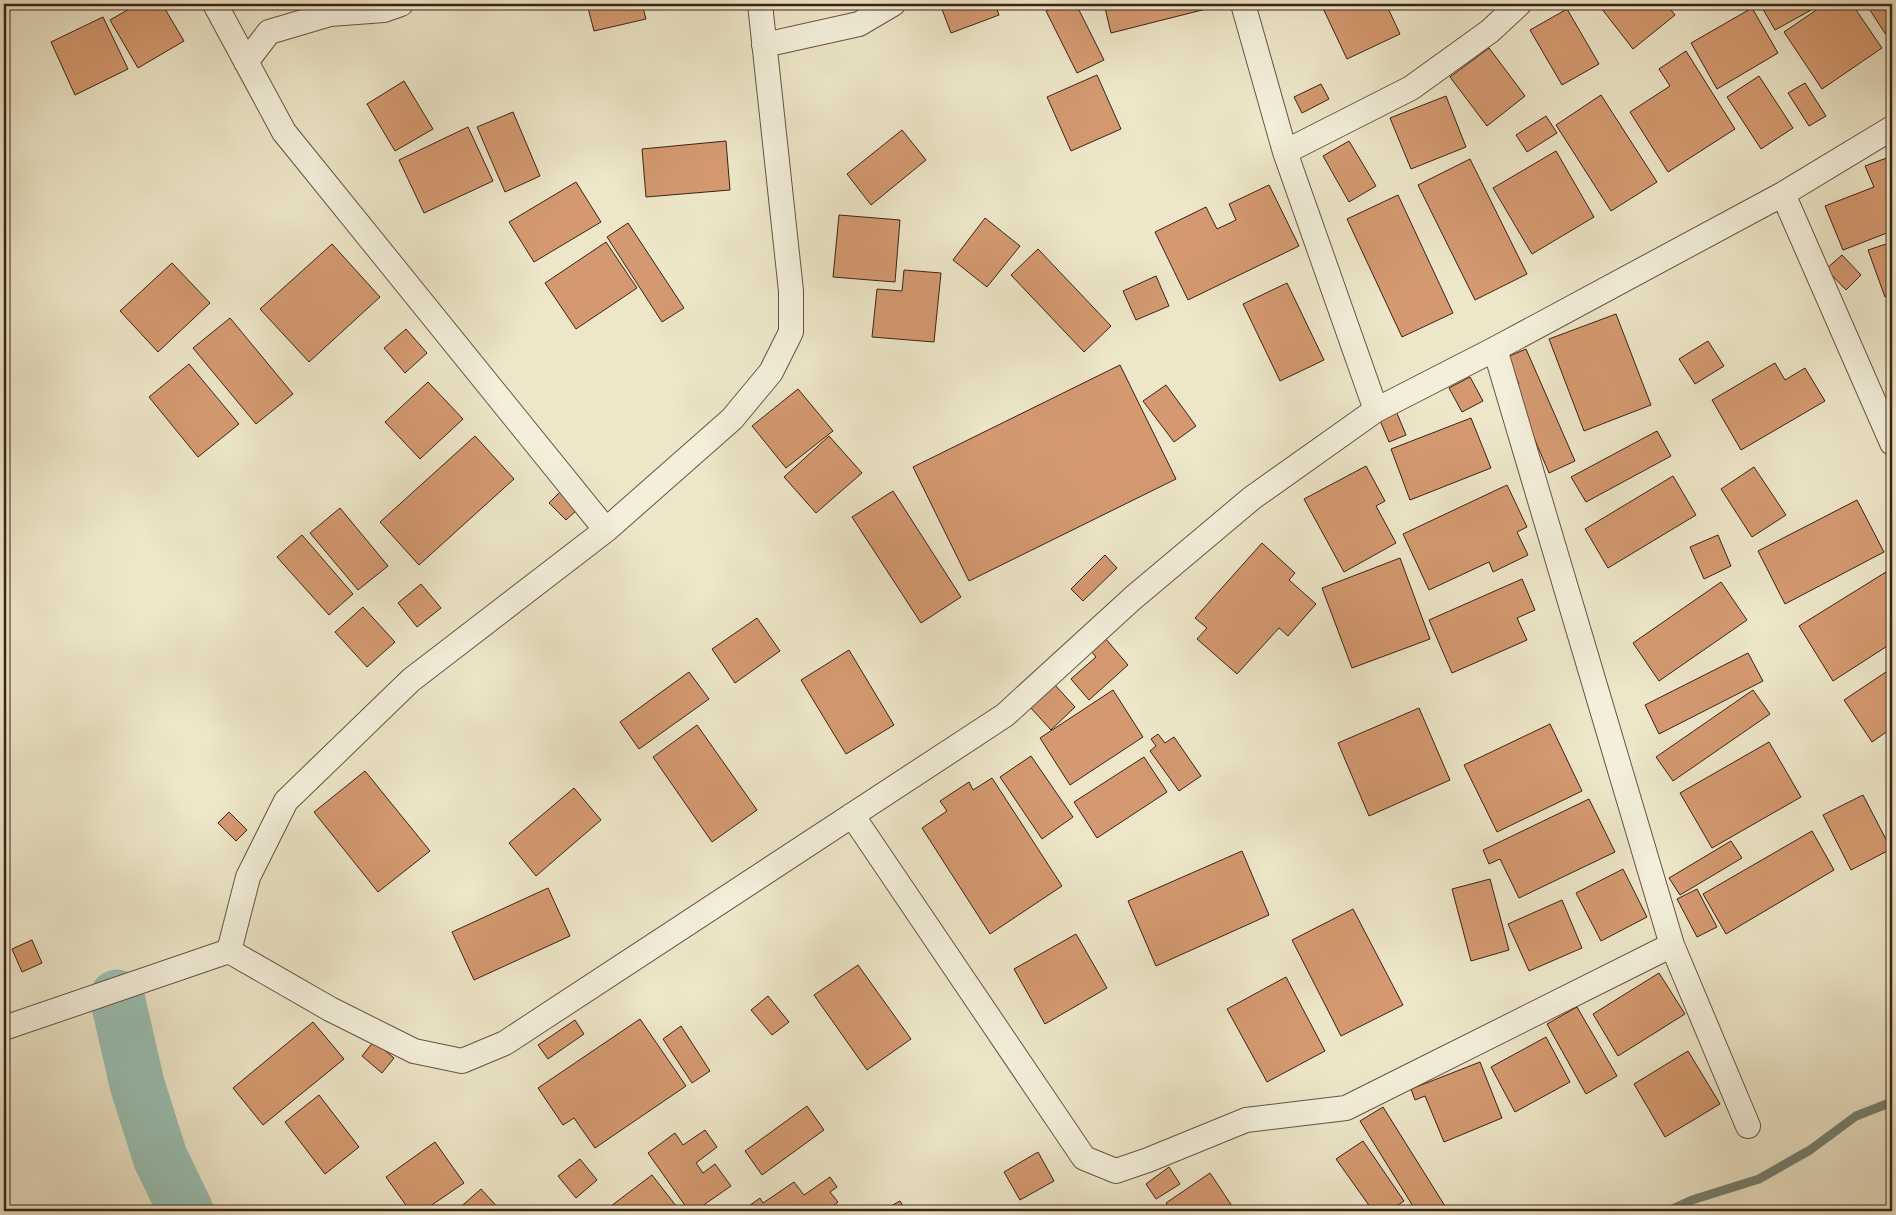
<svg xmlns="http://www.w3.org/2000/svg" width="1896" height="1215" font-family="'EB Garamond',serif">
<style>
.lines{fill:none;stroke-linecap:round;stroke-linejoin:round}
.stream{stroke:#748174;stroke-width:9}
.river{stroke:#99c0b3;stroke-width:55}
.building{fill:#d49970;stroke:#3c2216}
.street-casing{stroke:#685342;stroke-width:26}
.street{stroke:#f3efdb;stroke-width:24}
</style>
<rect width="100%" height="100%" fill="#ede6c8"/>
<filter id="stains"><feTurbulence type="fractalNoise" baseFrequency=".004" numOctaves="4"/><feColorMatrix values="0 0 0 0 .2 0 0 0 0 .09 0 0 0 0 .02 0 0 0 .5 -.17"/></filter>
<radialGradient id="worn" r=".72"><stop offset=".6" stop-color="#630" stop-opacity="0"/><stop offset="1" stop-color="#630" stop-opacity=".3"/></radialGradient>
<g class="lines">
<!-- stream -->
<path class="stream" d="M1668 1211 1692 1200 1759 1179 1810 1150 1856 1116 1892 1102"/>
<!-- river -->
<path class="river" d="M117 997 137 1084 160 1157 186 1211"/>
</g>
<!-- building -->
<path class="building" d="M138 4H162L184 41 138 68 110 20Z
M587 4H642L646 19 594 31Z
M940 4H995L999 15 951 33Z
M1061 4H1076L1104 60 1077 73 1046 11Z
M1104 4H1218V6L1111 33Z
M1321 4H1386L1400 34 1347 59Z
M1598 4H1666L1675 15 1633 49Z
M1760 4H1822L1775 30Z
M1825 4H1852L1882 48 1822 89 1784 32Z
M1866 4H1892V44Z
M1752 8 1778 53 1717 89 1691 43Z
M1567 9 1599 64 1562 85 1530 30Z
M103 17 128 69 75 95 51 42Z
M1489 48 1525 96 1487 126 1450 77Z
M1686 51 1735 129 1668 172 1630 112 1670 86 1659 69Z
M1097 75 1121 129 1071 151 1047 97Z
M1759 76 1793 128 1761 149 1727 97Z
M404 81 433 129 395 151 367 104Z
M1805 83 1826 116 1809 126 1788 93Z
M1321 84 1329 99 1302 113 1294 97Z
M1601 95 1657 182 1611 211 1556 125Z
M1446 96 1466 147 1411 169 1390 118Z
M513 112 540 176 505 192 477 127Z
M1546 116 1557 133 1527 152 1516 135Z
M468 127 493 181 424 213 399 160Z
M902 130 926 160 871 205 847 174Z
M726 141 730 190 646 197 642 149Z
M1349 141 1376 186 1349 202 1323 156Z
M1556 151 1594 217 1532 254 1493 188Z
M1892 156V231L1843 250 1825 206 1874 187 1865 166Z
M1470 159 1527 274 1475 300 1418 185Z
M576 182 601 222 534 262 509 222Z
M1269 185 1299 246 1188 300 1155 232 1206 207 1217 229 1236 220 1229 204Z
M1398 195 1453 313 1402 337 1347 219Z
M839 215 900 220 895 282 833 277Z
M985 218 1020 246 987 287 953 260Z
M628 223 684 308 662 322 607 237Z
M606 242 637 288 576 329 545 283Z
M1892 242V295L1885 297 1868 250Z
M332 244 380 297 309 362 260 309Z
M1038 249 1111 326 1084 352 1011 275Z
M1842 255 1861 275 1846 290 1826 269Z
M172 263 210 303 158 352 120 311Z
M904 270 941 273 934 342 872 337 877 289 902 291Z
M1156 276 1169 306 1136 320 1123 291Z
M1287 283 1324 360 1280 381 1243 304Z
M1616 314 1651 405 1584 431 1549 339Z
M1892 317V333L1887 320Z
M230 318 293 394 256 424 193 348Z
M406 329 427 353 405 373 384 348Z
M1708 341 1724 366 1695 384 1679 359Z
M1526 349 1575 461 1549 473 1512 386 1519 384 1507 357Z
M1775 363 1785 380 1805 368 1825 401 1741 450 1712 400Z
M189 364 239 424 198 457 149 397Z
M1120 365 1176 479 969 581 913 467Z
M1470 377 1483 401 1462 412 1449 388Z
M428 382 463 419 420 459 385 422Z
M1166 385 1196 426 1174 442 1143 401Z
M798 389 833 431 786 468 752 426Z
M1396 411 1406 435 1389 442 1379 418Z
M1471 418 1491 468 1410 500 1391 449Z
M1657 431 1671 456 1586 502 1571 477Z
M475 436 514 479 419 565 380 522Z
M829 436 862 473 816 513 784 477Z
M1366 466 1385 501 1376 506 1396 543 1344 572 1304 499Z
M1754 467 1786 515 1752 537 1721 489Z
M1673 476 1696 515 1608 568 1585 529Z
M1507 485 1527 527 1517 532 1528 555 1493 572 1489 562 1429 590 1403 534Z
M561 491 578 509 566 520 549 503Z
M893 491 961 597 921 623 852 517Z
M1857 500 1884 552 1785 604 1758 551Z
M340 508 388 566 358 590 310 533Z
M302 535 353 594 329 615 277 557Z
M1718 535 1731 566 1704 579 1690 547Z
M1262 543 1295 573 1289 580 1316 604 1288 636 1279 628 1237 674 1197 639 1207 628 1195 618Z
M1105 555 1117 568 1083 601 1071 589Z
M1400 558 1430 639 1352 668 1322 588Z
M1886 572 1892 582V643L1833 681 1799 626Z
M1522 579 1535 610 1517 618 1527 640 1452 673 1429 620Z
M1721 582 1747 620 1659 681 1633 643Z
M421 584 441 608 417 627 398 603Z
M363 607 395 642 367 667 335 632Z
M757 618 780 651 735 683 712 649Z
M1105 638 1128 665 1089 700 1071 679 1096 657 1091 651Z
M849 650 894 725 846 754 801 680Z
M1748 653 1763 681 1659 734 1645 705Z
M1892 668V728L1872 742 1844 700Z
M689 672 709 699 639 749 620 722Z
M1054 684 1075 707 1051 730 1030 707Z
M1113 690 1143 737 1070 785 1040 738Z
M1753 690 1770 714 1673 781 1656 757Z
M1419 708 1450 780 1369 816 1338 743Z
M1550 724 1582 791 1497 832 1464 765Z
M697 725 757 810 712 842 653 757Z
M1158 734 1165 743 1174 737 1201 776 1179 791 1150 751 1156 746 1151 739Z
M1769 742 1801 797 1712 848 1680 793Z
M1031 756 1073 817 1042 839 1000 777Z
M1144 757 1167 792 1097 838 1074 802Z
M365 771 430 851 378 892 314 812Z
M992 778 1062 886 990 934 922 828 947 811 940 801 969 782 973 790Z
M574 788 601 820 536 876 509 843Z
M1863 795 1891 849 1851 870 1823 815Z
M1589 799 1615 852 1519 898 1500 859 1489 864 1483 850Z
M229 812 247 830 236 841 218 823Z
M1812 831 1834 870 1726 934 1703 894Z
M1731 841 1742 858 1680 895 1669 878Z
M1242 851 1269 915 1156 966 1128 901Z
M1623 869 1647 917 1601 941 1576 893Z
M1490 879 1509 950 1471 961 1452 889Z
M548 888 570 936 474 980 452 932Z
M1697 889 1717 927 1697 937 1677 899Z
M1562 900 1582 948 1529 971 1508 924Z
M1353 909 1403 1005 1341 1036 1292 940Z
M1076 934 1107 988 1045 1024 1014 969Z
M32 940 42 963 22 972 12 949Z
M858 965 911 1039 867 1070 814 995Z
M1659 973 1685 1014 1618 1056 1593 1014Z
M1286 977 1325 1051 1267 1082 1227 1009Z
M768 996 789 1022 772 1035 751 1010Z
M1577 1007 1617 1076 1586 1094 1547 1024Z
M640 1019 686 1086 595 1148 574 1118 563 1125 538 1088Z
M575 1020 584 1034 548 1059 538 1045Z
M313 1022 344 1059 263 1125 233 1088Z
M681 1026 710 1071 692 1083 663 1039Z
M1546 1037 1570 1082 1515 1112 1491 1067Z
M374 1041 394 1058 382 1073 362 1056Z
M1688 1051 1720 1104 1665 1137 1634 1084Z
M1480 1062 1502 1118 1444 1142 1425 1096 1415 1100 1411 1089Z
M319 1095 359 1147 325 1174 285 1122Z
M807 1106 824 1130 762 1175 745 1151Z
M1383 1107 1445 1206 1437 1211H1416L1360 1121Z
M705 1130 717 1147 696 1163 703 1173 715 1164 731 1186 695 1211H689L648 1153 675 1133 683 1145Z
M1363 1141 1404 1201 1389 1211H1373L1336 1159Z
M435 1142 464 1183 423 1211H410L386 1177Z
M1038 1152 1054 1181 1020 1200 1004 1172Z
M580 1159 597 1180 576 1198 558 1176Z
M1169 1167 1180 1184 1156 1199 1146 1184Z
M1210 1173 1234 1209 1232 1211H1172L1166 1203Z
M652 1175 680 1211H616L611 1206Z
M830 1177 837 1187 830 1192 838 1202 833 1206 837 1211H742L760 1198 763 1203 794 1182 804 1195Z
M481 1189 501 1211H456Z
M900 1201 906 1211H882Z"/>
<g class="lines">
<defs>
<path id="street" d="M215 4 284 132 606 530
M1243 4 1285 152 1376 410
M764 45 859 24 893 4
M246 62 269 32 330 14 384 10 401 4
M1285 152 1411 88 1490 31 1519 4
M1783 194 1892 443
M1495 349 1672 945 1748 1126
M852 815 1084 1158 1116 1171 1148 1160 1246 1120 1346 1108 1672 945
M229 951 248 877 286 801 411 680 606 530 732 419 771 372 791 332V291L760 4
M4 1028 229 951 330 1009 414 1051 462 1061 505 1043 1005 715 1133 598 1252 498 1376 410 1495 349 1783 194 1892 128"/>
</defs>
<!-- street casing -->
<use href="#street" class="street-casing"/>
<!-- street -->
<use href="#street" class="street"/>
</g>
<!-- margin -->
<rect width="1896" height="1215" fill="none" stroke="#ede6c8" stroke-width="20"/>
<rect x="5" y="5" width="1886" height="1205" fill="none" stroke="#3c2216" stroke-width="2.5"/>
<rect x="10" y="10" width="1876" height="1195" fill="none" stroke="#3c2216"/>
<rect width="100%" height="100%" filter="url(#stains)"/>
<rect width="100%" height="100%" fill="url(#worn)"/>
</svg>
